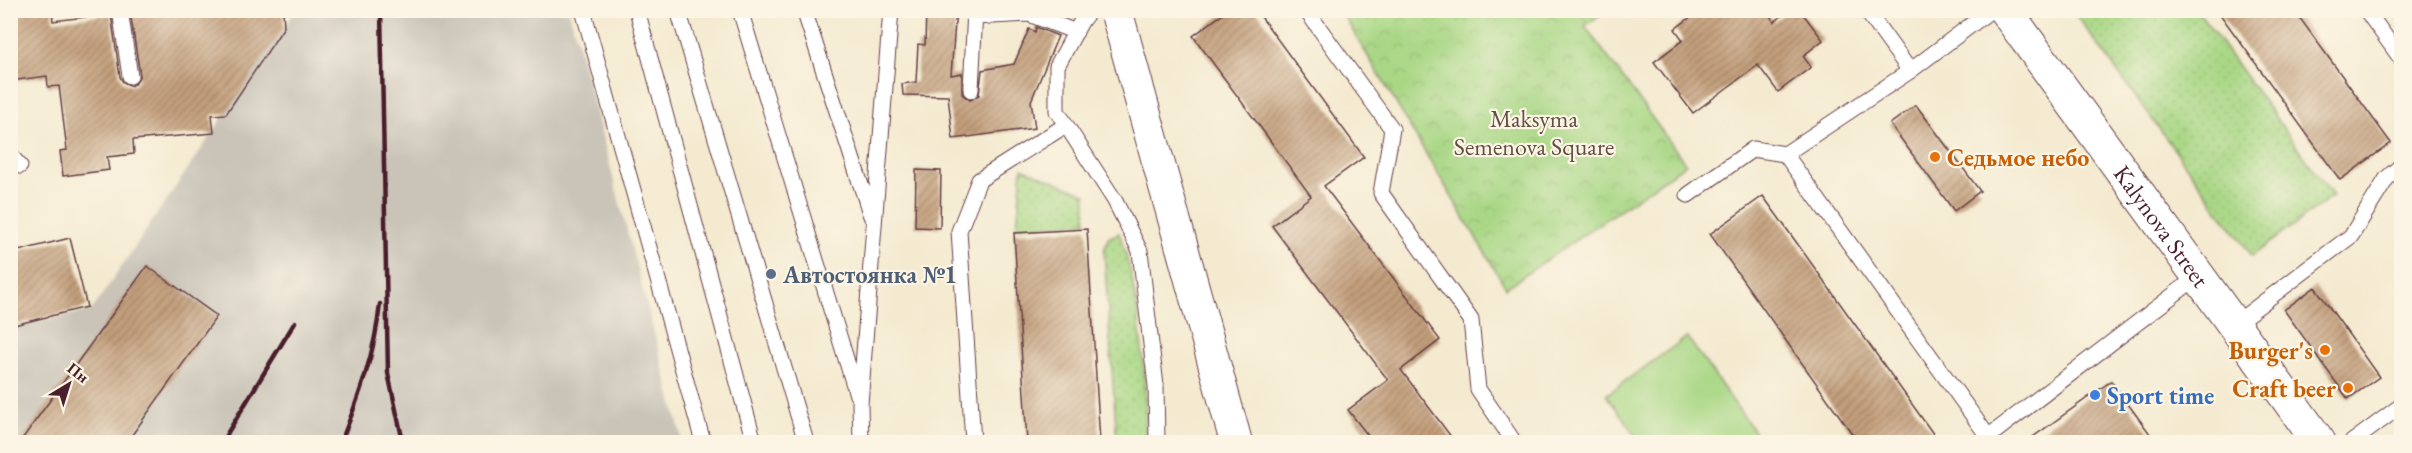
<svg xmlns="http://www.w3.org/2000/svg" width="2412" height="453" font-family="'EB Garamond',serif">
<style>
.industrial{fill:#c9c3b8}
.grass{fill:url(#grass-dots);stroke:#7a7b58;stroke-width:1.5}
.park{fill:url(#park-crowns);stroke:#7a7b58;stroke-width:1.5}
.pitch{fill:#a9d785;stroke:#7a7b58;stroke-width:1.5}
.building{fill:url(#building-hatch)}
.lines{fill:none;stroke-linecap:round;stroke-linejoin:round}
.lane-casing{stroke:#643d44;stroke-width:17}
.street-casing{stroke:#643d44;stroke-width:34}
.secondary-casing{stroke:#643d44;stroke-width:35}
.lane{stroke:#fff;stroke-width:15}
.street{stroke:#fff;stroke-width:32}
.secondary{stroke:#fff;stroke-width:33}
.rail{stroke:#4a1f2b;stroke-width:4.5}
.food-dot{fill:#e8710a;stroke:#fcf5e5;stroke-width:2}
.service-dot{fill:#5c6f8a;stroke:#fcf5e5;stroke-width:2}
.shop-dot{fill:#3f7fe0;stroke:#fcf5e5;stroke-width:2}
.labels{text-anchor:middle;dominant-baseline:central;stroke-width:4.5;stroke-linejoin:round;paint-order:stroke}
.park-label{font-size:24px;fill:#624d42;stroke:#fcf5e5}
.food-label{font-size:24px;font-weight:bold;fill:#c56008;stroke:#fcf5e5;text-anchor:end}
.street-label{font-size:24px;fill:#4a1f2b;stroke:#fcf5e5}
.service-label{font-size:24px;font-weight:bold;fill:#4e5e75;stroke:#fcf5e5;text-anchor:start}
.shop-label{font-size:24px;font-weight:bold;fill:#366cbe;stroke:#fcf5e5;text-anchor:start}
</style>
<defs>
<pattern id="grass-dots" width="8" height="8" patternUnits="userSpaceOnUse" patternTransform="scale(1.5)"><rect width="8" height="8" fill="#a9d785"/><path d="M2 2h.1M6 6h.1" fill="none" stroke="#93b873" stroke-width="1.8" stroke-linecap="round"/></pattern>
<pattern id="park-crowns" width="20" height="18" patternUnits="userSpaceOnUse" patternTransform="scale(1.5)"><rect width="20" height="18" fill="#a9d785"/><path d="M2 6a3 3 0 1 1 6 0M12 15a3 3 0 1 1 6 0" fill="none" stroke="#93b873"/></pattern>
<pattern id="building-hatch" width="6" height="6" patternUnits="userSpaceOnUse" patternTransform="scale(1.5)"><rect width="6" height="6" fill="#c39f7c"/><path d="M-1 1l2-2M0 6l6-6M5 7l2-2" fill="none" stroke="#a08166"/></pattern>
</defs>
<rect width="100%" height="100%" fill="#fcf5e5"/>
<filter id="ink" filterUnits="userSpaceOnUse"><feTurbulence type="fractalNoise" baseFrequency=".0167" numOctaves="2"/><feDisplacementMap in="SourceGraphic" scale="12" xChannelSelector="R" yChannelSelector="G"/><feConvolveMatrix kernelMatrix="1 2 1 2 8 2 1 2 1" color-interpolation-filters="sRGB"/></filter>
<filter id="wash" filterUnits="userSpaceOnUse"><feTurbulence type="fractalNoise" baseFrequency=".008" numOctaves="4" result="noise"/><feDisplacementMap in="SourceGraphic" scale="24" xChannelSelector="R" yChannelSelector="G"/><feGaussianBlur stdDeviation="1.35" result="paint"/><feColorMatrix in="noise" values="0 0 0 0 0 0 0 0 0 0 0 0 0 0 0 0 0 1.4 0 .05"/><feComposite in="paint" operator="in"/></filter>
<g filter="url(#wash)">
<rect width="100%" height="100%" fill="#f4ead0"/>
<!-- industrial -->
<path class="industrial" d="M295 11H569L683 442H11L10 327 92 310Z"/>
<!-- grass -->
<path class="grass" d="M2073 11H2198L2333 196 2252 256Z
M1022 168 1086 194V222L1017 227Z
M1119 233C1139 284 1148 387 1145 442H1117L1104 251 1108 238Z"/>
<!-- park -->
<path class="park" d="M1341 11H1605L1585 26 1686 164 1506 288Z"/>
<!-- pitch -->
<path class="pitch" d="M1687 337 1762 442H1641L1606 395Z"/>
<g id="blocks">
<!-- building -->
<path class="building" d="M36 10H52L53 21 111 14 120 77 123 82 131 86 136 83 140 75 130 12 283 10 284 27 226 114 212 115 214 133 133 140 134 154 107 157 109 170 63 176 60 151 67 150 59 86 48 87 47 76 10 81V14Z
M926 10H956L951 75 962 73V94L970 100 979 95 982 70 1014 64 1029 29 1035 32 1036 27 1058 36 1031 101 1035 128 953 139 948 96 903 95 902 84 916 82 918 44 925 45Z
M1228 10H1256L1364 157 1324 186 1440 340 1401 370 1455 442H1373L1348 410 1388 380 1272 226 1311 196 1193 36Z
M1700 10H1766L1774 22 1790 10H1800L1823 40 1803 56 1811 67 1778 92 1758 65 1693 113 1654 62 1683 40 1675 29Z
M2217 10H2294L2391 143 2340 180Z
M1916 105 1980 191 1954 211 1890 124Z
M916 170 941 171 940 228 915 227Z
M1763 196 1799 246 1939 442H1858L1710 234Z
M1087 229 1100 442H1027L1014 233Z
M70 238 87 307 10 326V253Z
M147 266 217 316 127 442H20Z
M2315 287 2379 377 2348 399 2284 310Z
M2111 381 2156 442H2026Z"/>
</g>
</g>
<g filter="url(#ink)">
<use href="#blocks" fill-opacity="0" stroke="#643d44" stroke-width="1.5"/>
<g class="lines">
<defs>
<path id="lane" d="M120 10 130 76
M583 10 703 442
M637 10 754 442
M678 10 806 442
M740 10 857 395
M804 10 871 216
M1029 10V14L1076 32
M1090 10 1082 20 1057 66V111L1115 201 1140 251 1156 386 1157 442
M1306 10 1392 129 1381 193 1471 320 1478 389 1514 442
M1866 10 1910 71
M2366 10 2402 60
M975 17 1029 14
M971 90 975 10
M1785 154 1992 442
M10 155 20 166
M1688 195 1753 149 1785 154 1910 71 1991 10
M2232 326 2351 236 2387 178 2402 165
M1988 437 2197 277
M861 442 860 404 891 10
M973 442 959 231 979 180 1066 125
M2352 442 2402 405"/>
<path id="street" d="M1116 10 1236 442"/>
<g id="secondary">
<path id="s1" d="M2005 10 2319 442"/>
</g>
</defs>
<!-- lane casing -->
<use href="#lane" class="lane-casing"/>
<!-- street casing -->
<use href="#street" class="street-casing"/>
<!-- secondary casing -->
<use href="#secondary" class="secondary-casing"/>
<!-- lane -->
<use href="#lane" class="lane"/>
<!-- street -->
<use href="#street" class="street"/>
<!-- secondary -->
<use href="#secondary" class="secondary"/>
<!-- rail -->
<path class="rail" d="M381 10 388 373 403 442
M222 442 295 322
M341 442C359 397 375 353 380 304"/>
</g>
</g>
<!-- markers -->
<g class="food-dot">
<circle cx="1935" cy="157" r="6"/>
<circle cx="2325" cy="350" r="6"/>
<circle cx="2348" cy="388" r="6"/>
</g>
<circle class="service-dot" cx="771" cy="274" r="6"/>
<circle class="shop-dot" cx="2095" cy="395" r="6"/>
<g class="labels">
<!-- park labels -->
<g class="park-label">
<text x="1534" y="118">Maksyma<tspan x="1534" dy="28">Semenova Square</tspan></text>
</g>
<!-- food labels -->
<g class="food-label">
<text x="1947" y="157" text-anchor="start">Седьмое небо</text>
<text x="2313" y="350">Burger's</text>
<text x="2336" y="388">Craft beer</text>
</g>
<!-- street labels -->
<g class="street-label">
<text stroke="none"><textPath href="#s1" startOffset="267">Kalynova Street</textPath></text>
</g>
<!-- service labels -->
<g class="service-label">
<text x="783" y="274">Автостоянка №1</text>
</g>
<!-- shop labels -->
<g class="shop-label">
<text x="2107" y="395">Sport time</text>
</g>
</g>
<!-- margin -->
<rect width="2412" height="453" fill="none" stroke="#fcf5e5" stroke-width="36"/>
<!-- north arrow -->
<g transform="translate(69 384) rotate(38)" stroke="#fcf5e5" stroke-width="4.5" paint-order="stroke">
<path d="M0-4.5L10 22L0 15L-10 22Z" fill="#4a1f2b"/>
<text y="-9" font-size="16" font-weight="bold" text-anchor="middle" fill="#4a1f2b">Пн</text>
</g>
</svg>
